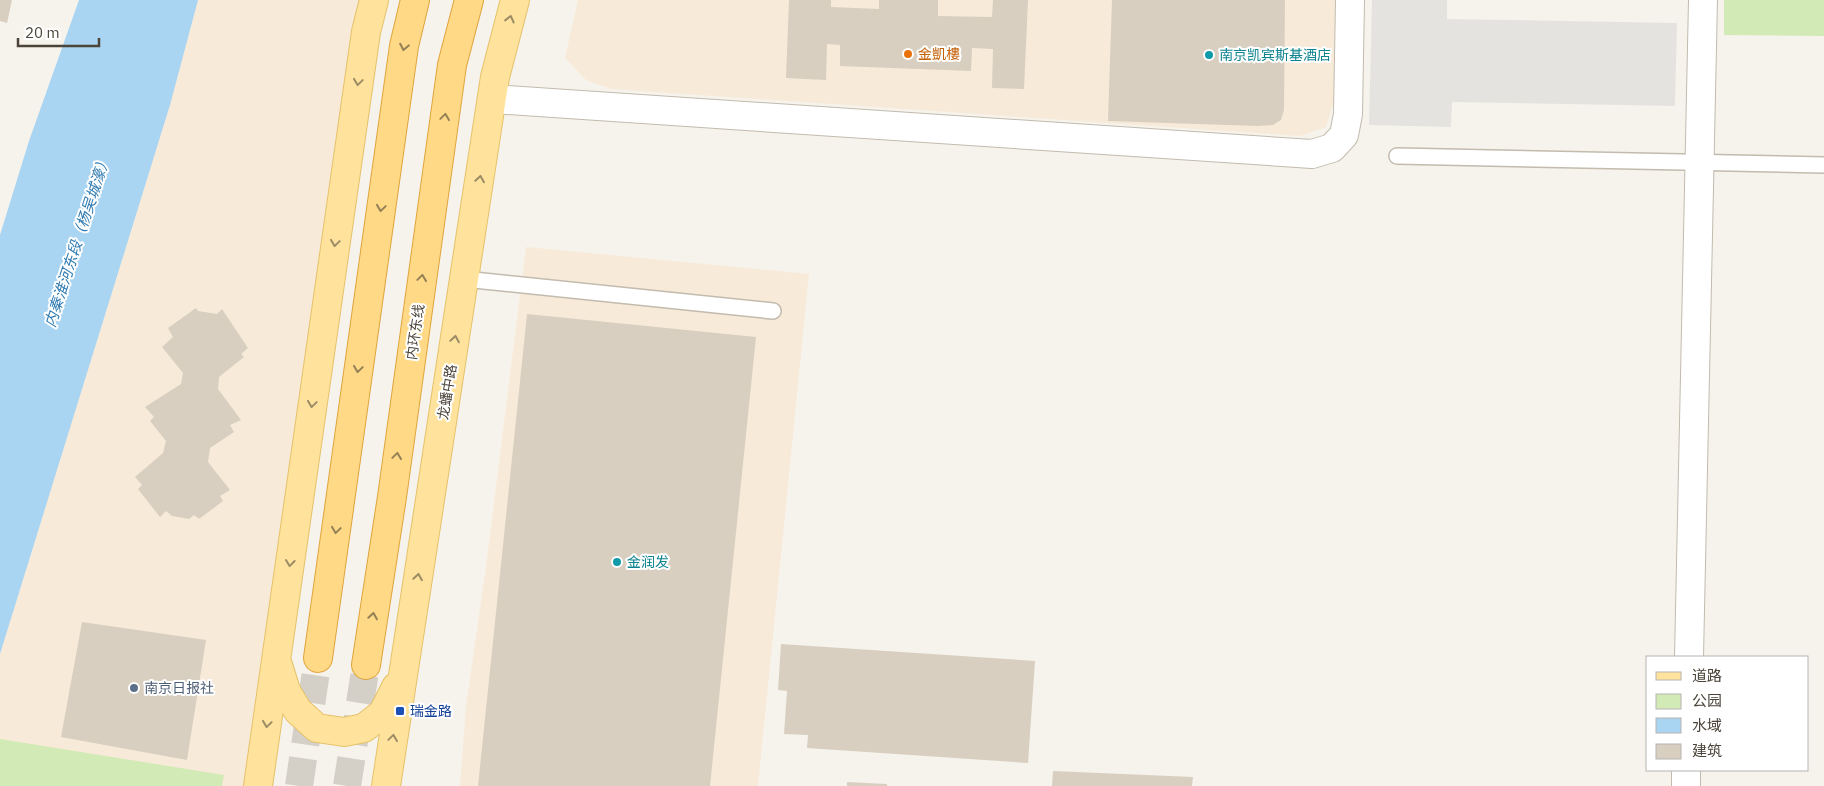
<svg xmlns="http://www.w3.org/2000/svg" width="1824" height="786" font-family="'IBM Plex Sans','Noto Sans SC',sans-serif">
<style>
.commercial{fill:#f7ead8}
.green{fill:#d2eab5}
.parking{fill:#e5e3e0}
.water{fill:#a9d4f2}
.building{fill:#d8cfc1}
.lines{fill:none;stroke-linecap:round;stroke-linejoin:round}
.trunk-tunnel{stroke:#d4d0c8;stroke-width:28;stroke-dasharray:28 14;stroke-linecap:butt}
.service-casing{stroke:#c2bbae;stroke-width:18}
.minor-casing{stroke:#c2bbae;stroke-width:30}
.primary-casing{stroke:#e6c16a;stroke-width:30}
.trunk-casing{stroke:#e0a43c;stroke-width:30}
.service{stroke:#fff;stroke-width:15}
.minor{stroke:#fff;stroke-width:28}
.primary{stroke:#ffe39c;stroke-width:28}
.trunk{stroke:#ffd985;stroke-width:28}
.oneway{stroke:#9c8c66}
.oneway2{stroke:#938057}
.food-dot{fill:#e8710a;stroke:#fff;stroke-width:2}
.culture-dot{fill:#0f9aa8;stroke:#fff;stroke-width:2}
.service-dot{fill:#5c6f8a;stroke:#fff;stroke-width:2}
.transit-dot{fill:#1a4fb4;stroke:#fff;stroke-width:2}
.labels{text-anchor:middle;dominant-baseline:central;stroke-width:4;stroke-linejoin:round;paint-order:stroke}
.food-label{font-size:14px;fill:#c56008;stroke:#fff;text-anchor:start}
.culture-label{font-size:14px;fill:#0d838f;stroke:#fff;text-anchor:start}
.street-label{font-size:14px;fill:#4b4439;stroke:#fff}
.service-label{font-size:14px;fill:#4e5e75;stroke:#fff;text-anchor:start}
.transit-label{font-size:14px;fill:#164399;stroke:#fff;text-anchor:start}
.water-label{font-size:15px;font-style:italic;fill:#2e7ab2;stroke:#fff}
</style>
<rect width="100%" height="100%" fill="#f6f3ec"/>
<!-- commercial -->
<path class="commercial" d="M198 0H374L250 786H0V654L170 105Z
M578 0H1337L1334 101 1326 127 1300 136 611 89 586 80 565 58Z
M526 247 809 274 758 786H460L466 707 486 567Z"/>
<!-- green -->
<path class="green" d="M1724 0H1824V36L1724 35Z
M0 739 224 775 222 786H0Z"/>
<!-- parking -->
<path class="parking" d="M1372 0H1447V19L1677 23 1675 106 1452 102 1451 127 1369 125Z"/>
<!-- water -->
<path class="water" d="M79 0H198L170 105 0 654V235L29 141Z"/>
<!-- building -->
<path class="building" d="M0 0H12L7 23 0 21Z
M789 0H831V7L879 9V0H938V16L992 17 993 0H1028L1024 89 992 88 993 49 972 48 971 71 840 66V45L827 44 826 80 786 78Z
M1112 0H1285L1284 110 1281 120 1273 125 1258 126 1108 121Z
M196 308 198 311 217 314 222 309 248 348 241 354 244 357 219 377 218 389 241 420 230 425 234 432 210 448 208 462 230 490 220 496 223 501 199 519 194 515 189 519 172 516 166 511 160 517 138 489 142 485 135 477 163 453 166 441 150 421 154 417 145 407 181 384 183 373 162 347 173 337 168 328Z
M527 314 756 337 710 786H478Z
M82 622 206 640 187 760 61 737Z
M781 644 1035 661 1028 763 807 748 808 735 784 734 787 691 778 690Z
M1053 771 1193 777 1192 786H1052Z
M847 782 887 784V786H847Z"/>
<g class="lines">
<!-- trunk-tunnel -->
<path class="trunk-tunnel" d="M299 786 318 658
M347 786 366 665"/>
<defs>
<path id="service" d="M1397 156 1824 165
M464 279 773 311"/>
<path id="minor" d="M492 99 1312 154 1332 148 1344 135 1348 114 1350 0
M1689 657 1703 0
M1686 786V770"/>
<path id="primary" d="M278 665 286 691 298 711 317 728 344 732 364 728 383 713 396 687
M258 786 366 32 374 0
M386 786 495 77 515 0"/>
<path id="trunk" d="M318 658 404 46 415 0
M366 665 392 497 452 65 469 0"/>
</defs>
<!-- service casing -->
<use href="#service" class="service-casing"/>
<!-- minor casing -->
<use href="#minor" class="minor-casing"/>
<!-- primary casing -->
<use href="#primary" class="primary-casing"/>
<!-- trunk casing -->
<use href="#trunk" class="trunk-casing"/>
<!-- service -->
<use href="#service" class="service"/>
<!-- minor -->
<use href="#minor" class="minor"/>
<!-- primary -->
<use href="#primary" class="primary"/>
<!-- trunk -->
<use href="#trunk" class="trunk"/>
</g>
<!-- one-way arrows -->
<defs><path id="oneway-chevron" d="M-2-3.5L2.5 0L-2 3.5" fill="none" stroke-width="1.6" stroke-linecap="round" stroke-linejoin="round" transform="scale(1.25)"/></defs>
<g class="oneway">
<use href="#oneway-chevron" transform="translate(510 19) rotate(-76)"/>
<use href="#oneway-chevron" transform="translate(358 82) rotate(98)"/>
<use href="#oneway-chevron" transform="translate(480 179) rotate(-81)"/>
<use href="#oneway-chevron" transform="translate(335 243) rotate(98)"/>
<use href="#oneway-chevron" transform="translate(455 339) rotate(-81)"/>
<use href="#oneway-chevron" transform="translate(312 404) rotate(98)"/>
<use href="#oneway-chevron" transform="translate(290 563) rotate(97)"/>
<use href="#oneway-chevron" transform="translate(418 577) rotate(-81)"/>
<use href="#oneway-chevron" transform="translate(267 724) rotate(98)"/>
<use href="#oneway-chevron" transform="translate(393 738) rotate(-82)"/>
</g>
<g class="oneway2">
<use href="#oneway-chevron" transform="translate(404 47) rotate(101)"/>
<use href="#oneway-chevron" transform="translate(445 117) rotate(-82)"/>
<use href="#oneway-chevron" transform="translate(381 208) rotate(98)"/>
<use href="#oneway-chevron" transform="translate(422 278) rotate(-82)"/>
<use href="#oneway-chevron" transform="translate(358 369) rotate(98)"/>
<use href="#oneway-chevron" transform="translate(397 456) rotate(-82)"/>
<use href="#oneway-chevron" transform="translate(336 530) rotate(98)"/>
<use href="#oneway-chevron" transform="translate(373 616) rotate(-81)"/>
</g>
<!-- markers -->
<circle class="food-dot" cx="908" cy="54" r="5"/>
<g class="culture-dot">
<circle cx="1209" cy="55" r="5"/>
<circle cx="617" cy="562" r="5"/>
</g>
<circle class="service-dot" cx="134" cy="688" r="5"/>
<rect class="transit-dot" x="395" y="706" width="10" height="10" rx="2.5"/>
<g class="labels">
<!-- food labels -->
<g class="food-label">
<text x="918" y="54">金凱樓</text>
</g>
<!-- culture labels -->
<g class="culture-label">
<text x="1219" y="55">南京凯宾斯基酒店</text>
<text x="627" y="562">金润发</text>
</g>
<!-- street labels -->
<g class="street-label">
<text transform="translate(415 332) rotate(-82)">内环东线</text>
<text transform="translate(447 392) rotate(-81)">龙蟠中路</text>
</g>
<!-- service labels -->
<g class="service-label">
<text x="144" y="688">南京日报社</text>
</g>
<!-- transit labels -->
<g class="transit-label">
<text x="410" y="711">瑞金路</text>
</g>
<!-- water labels -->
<g class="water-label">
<text transform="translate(77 241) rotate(-72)">内秦淮河东段（杨吴城濠）</text>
</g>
</g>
<!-- legend -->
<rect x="1646" y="656" width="162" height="115" fill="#ffffff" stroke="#b7b4b0"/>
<rect x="1656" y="672" width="25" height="8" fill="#ffe39c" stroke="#b7b4b0"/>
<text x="1692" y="681" font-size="15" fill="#4b4439">道路</text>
<rect x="1656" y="694" width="25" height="15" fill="#d2eab5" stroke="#b7b4b0"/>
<text x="1692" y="706" font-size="15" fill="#4b4439">公园</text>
<rect x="1656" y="718" width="25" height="15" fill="#a9d4f2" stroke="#b7b4b0"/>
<text x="1692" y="731" font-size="15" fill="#4b4439">水域</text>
<rect x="1656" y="744" width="25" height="15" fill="#d8cfc1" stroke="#b7b4b0"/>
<text x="1692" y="756" font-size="15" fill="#4b4439">建筑</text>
<!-- scale -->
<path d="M18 38v8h81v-8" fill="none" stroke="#4b4439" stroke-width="2.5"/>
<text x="25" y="38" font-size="15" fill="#4b4439" stroke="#ffffff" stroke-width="4" paint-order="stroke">20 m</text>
</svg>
